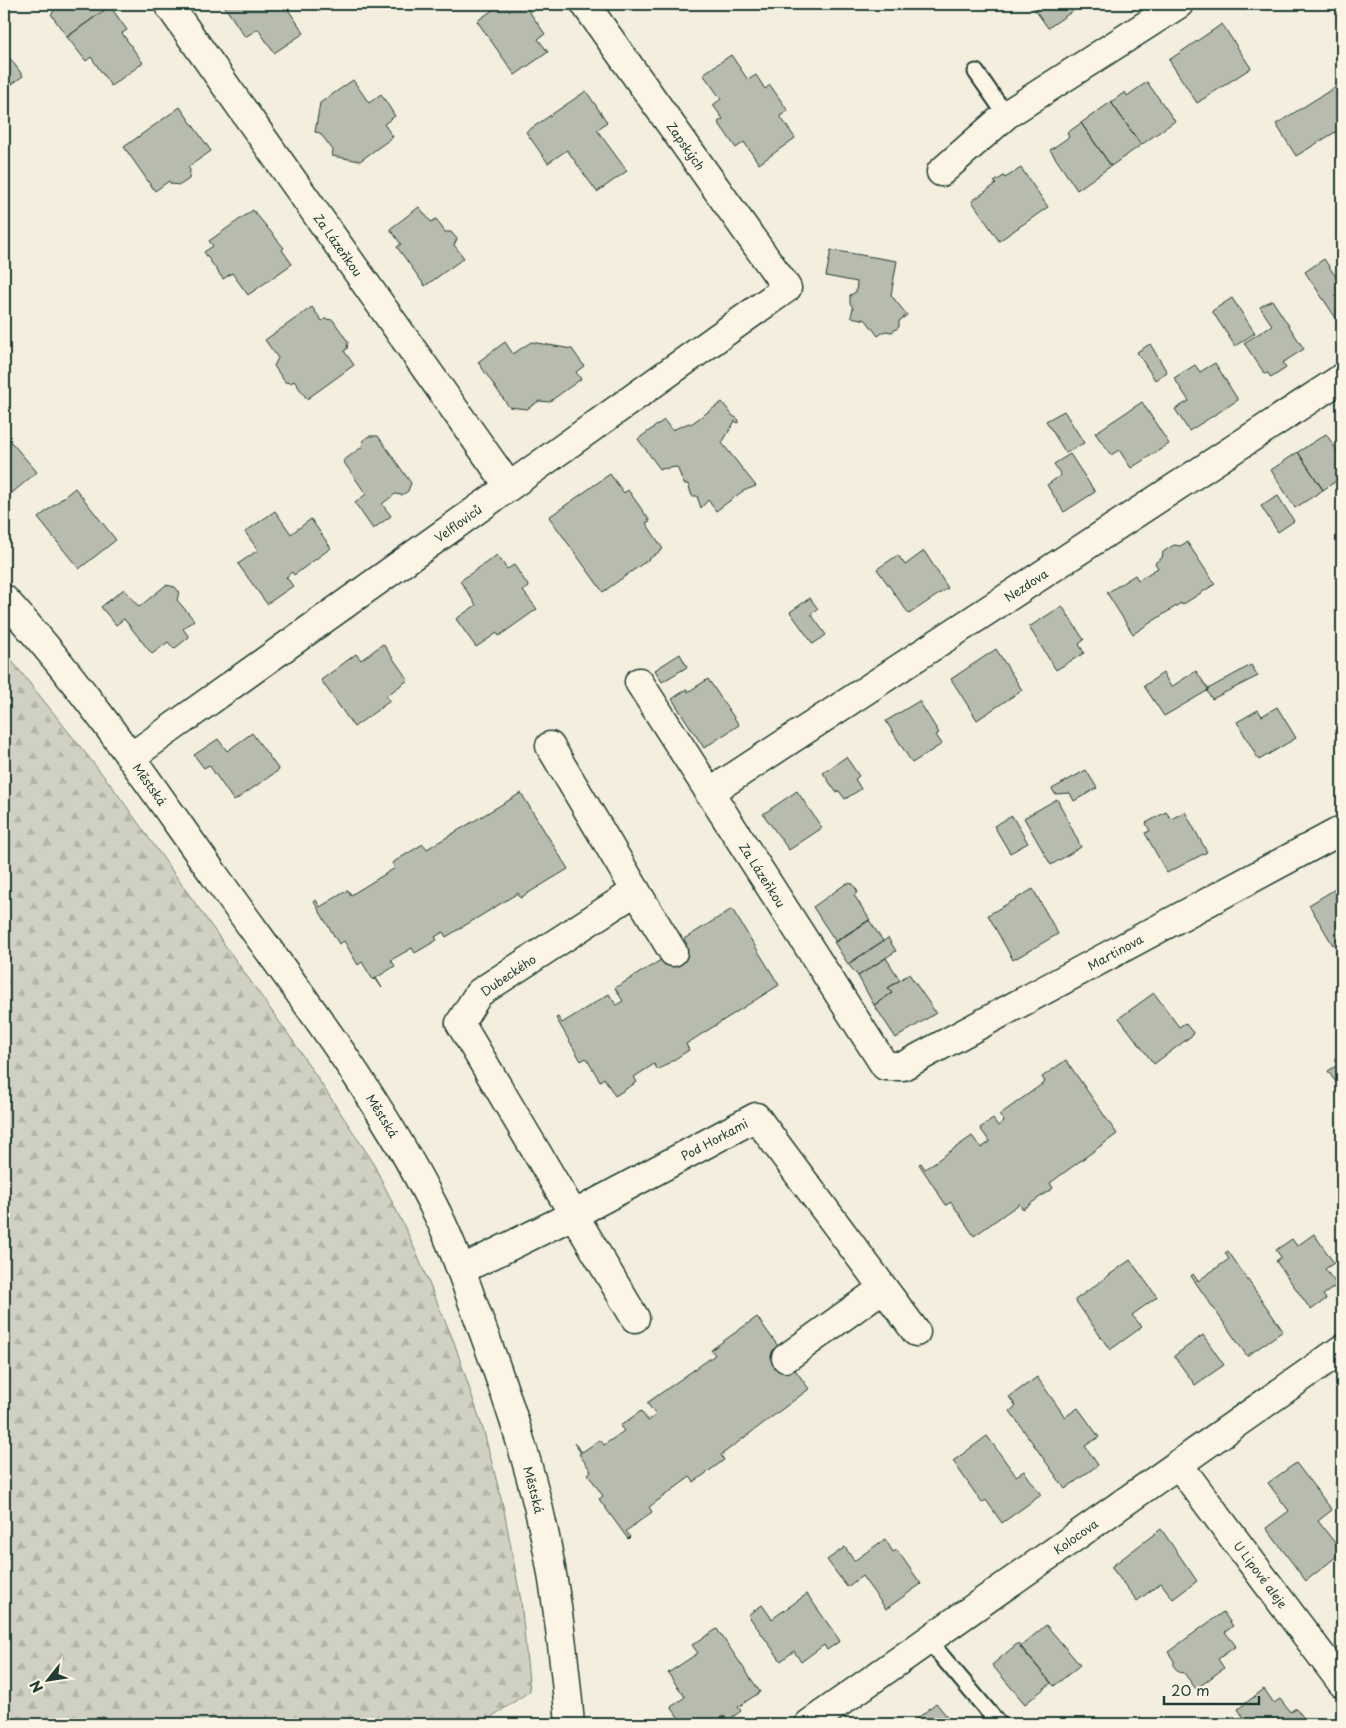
<svg xmlns="http://www.w3.org/2000/svg" width="1346" height="1728" font-family="'Playpen Sans',sans-serif">
<style>
.forest{fill:url(#forest-firs);stroke:#78877b}
.building{fill:#b8bcae;stroke:#1f3d34}
.lines{fill:none;stroke-linecap:round;stroke-linejoin:round}
.service-casing{stroke:#1f3d34;stroke-width:19}
.minor-casing{stroke:#1f3d34;stroke-width:31}
.tertiary-casing{stroke:#1f3d34;stroke-width:31}
.service{stroke:#fcf5e5;stroke-width:15}
.minor{stroke:#fcf5e5;stroke-width:28}
.tertiary{stroke:#fcf5e5;stroke-width:28}
.labels{text-anchor:middle;dominant-baseline:central;stroke-width:4;stroke-linejoin:round;paint-order:stroke}
.street-label{font-size:12px;fill:#1f3d34;stroke:#fcf5e5}
</style>
<defs>
<pattern id="forest-firs" width="22" height="20" patternUnits="userSpaceOnUse" patternTransform="scale(1.25)"><rect width="22" height="20" fill="#d0d1c2"/><path d="M5 1l3.5 6h-7zM16 11l3.5 6h-7z" fill="#b2b4a7"/></pattern>
</defs>
<rect width="100%" height="100%" fill="#f3eede"/>
<filter id="ink" filterUnits="userSpaceOnUse"><feTurbulence type="fractalNoise" baseFrequency=".02" numOctaves="2"/><feDisplacementMap in="SourceGraphic" scale="10" xChannelSelector="R" yChannelSelector="G"/><feConvolveMatrix kernelMatrix="1 2 1 2 8 2 1 2 1" color-interpolation-filters="sRGB"/></filter>
<g filter="url(#ink)">
<!-- forest -->
<path class="forest" d="M4 651 114 789 293 1041 371 1159 409 1236 454 1342 484 1432 504 1510 521 1601 530 1691 481 1724H4Z"/>
<!-- building -->
<path class="building" d="M51 4H108L110 6 67 37 51 14 55 10Z
M223 4H293L287 8 304 33 274 53 258 29 245 37Z
M501 4H524L545 34 538 39 548 52 515 75 477 21Z
M1031 4H1083L1048 28Z
M110 6 127 30 122 33 143 63 111 86 91 57 86 61 67 37Z
M1222 24 1251 68 1197 103 1169 60Z
M4 50 23 76 4 90Z
M731 55 748 80 756 75 765 89 770 85 788 111 780 116 795 138 759 164 744 142 736 148 718 122 723 119 713 105 721 99 703 74Z
M353 80 369 103 381 94 395 116 384 124 393 137 360 161 332 156 333 150 320 133 315 132 320 103Z
M1147 82 1175 121 1141 145 1111 102 1125 92 1127 96Z
M1342 83V128L1296 156 1276 124Z
M586 91 607 122 597 130 627 171 597 192 567 150 548 163 526 132Z
M1111 102 1141 145 1111 166 1081 123Z
M180 107 211 151 188 167 190 170 189 179 180 185 171 184 169 181 155 191 124 147Z
M1081 123 1111 166 1077 190 1050 150 1069 137 1067 133Z
M1021 168 1048 207 999 241 972 201 996 184 994 182 1004 176 1005 178Z
M419 207 431 222 436 219 445 232H451L457 239 454 245 464 258 425 286 397 247 401 244 390 229Z
M253 210 284 248 282 250 292 264 248 295 232 273 223 279 204 252 213 246 209 241Z
M831 250 897 261 891 295 907 315 899 321V327L892 332 885 331 878 336 866 320 851 317 853 308 850 303V295L856 292 857 282 826 276Z
M1324 259 1342 286V327L1305 272Z
M1232 298 1255 333 1235 346 1212 311Z
M1272 300 1304 349 1282 363 1286 368 1271 378 1268 373 1265 374 1244 343 1272 325 1260 307Z
M312 307 322 321 325 319 333 320 348 342 347 349 344 351 354 365 307 399 294 381 291 383 285 382 274 366 278 358 265 340Z
M505 342 513 354 531 342 572 349 584 366 576 372 581 379 549 402 539 401 527 409 509 407 478 362Z
M1150 344 1167 372 1155 380 1137 352Z
M1215 363 1238 400 1189 431 1175 409 1189 401 1174 378 1195 365 1200 372Z
M722 402 732 415 739 420 738 423 735 421 722 443 756 486 743 491 716 511 708 500 701 508 697 496H692L688 484H684L677 467 660 469 638 439 664 420 672 430 689 423 691 424Z
M1142 402 1169 444 1131 468 1119 450 1111 455 1095 433Z
M1064 411 1084 443 1066 453 1046 421Z
M4 434 37 472 6 498 4 495Z
M1326 434 1342 458V477L1323 490 1298 452Z
M369 436H378L411 483 408 491 402 495 395 494 382 504 391 516 373 529 355 503 366 494 343 461 362 447 363 440Z
M1298 452 1323 490 1295 508 1271 470Z
M1070 454 1095 492 1064 512 1047 485 1061 475 1054 464Z
M610 474 624 493 628 490 650 521 646 523 663 549 603 592 549 517Z
M75 488 116 540 79 569 38 518Z
M1278 496 1294 521 1278 532 1261 506Z
M275 511 291 534 311 519 331 548 294 575 292 572 286 577 293 586 267 604 238 564 258 550 245 532Z
M1187 542 1215 584 1182 605 1181 603 1133 634 1107 593 1135 575 1138 580 1158 568 1155 563 1162 558 1163 552 1174 545 1180 546Z
M924 551 948 588 909 614 877 569 898 555 905 565Z
M497 555 507 569 514 565 529 587 523 591 537 609 499 636 497 633 476 647 456 619 476 605 460 581Z
M166 585 175 587 179 592 177 600 194 620 183 629 189 637 174 649 168 642 152 654 124 619 116 625 101 607 124 589 139 607Z
M810 598 818 609 811 614 826 635 813 644 790 612Z
M1062 606 1084 640 1079 644 1084 653 1056 670 1029 627Z
M383 644 408 680 386 696 390 701 354 727 321 680 356 654 361 660Z
M996 649 1022 690 977 720 951 679Z
M680 654 687 667 662 682 655 670Z
M1251 665 1258 676 1212 699 1207 691 1208 689Z
M1196 671 1208 689 1207 691 1164 716 1144 686 1163 673 1171 687Z
M708 679 739 725 704 748 672 699 687 689 688 692Z
M919 701 939 733 936 735 942 744 912 763 886 721Z
M1277 707 1296 738 1259 760 1237 722 1258 710 1262 716Z
M252 733 279 770 234 801 209 765 204 768 194 755 218 739 227 751Z
M846 757 859 776 855 779 861 789 845 799 839 791 836 792 823 773Z
M1086 770 1097 788 1074 801 1070 793 1055 794 1052 789Z
M797 791 822 828 789 850 763 814Z
M521 793 568 869 520 898 518 893 446 937 443 932 435 937 437 940 415 953 412 948 391 960 395 966 376 978 382 988 375 978 373 980 362 962 358 965 344 941 339 944 314 902 316 900 320 907 348 890 351 895 395 868 392 863 423 844 427 849Z
M1057 799 1081 847 1051 865 1024 818Z
M1166 812 1171 819 1185 812 1207 852 1167 873 1145 833 1150 831 1146 823Z
M1012 816 1028 843 1010 853 994 826Z
M847 883 853 884 858 892 854 895 870 920 836 942 813 907Z
M1342 885V939L1333 945 1309 905Z
M1033 889 1058 934 1013 960 988 915Z
M732 909 779 985 686 1044 689 1050 658 1070 654 1064 634 1077 637 1082 615 1096 604 1078 600 1081 586 1058 581 1061 556 1018 558 1017 562 1023 609 994 616 1005 623 1001 615 988 687 944 684 939Z
M869 920 883 941 848 964 834 942Z
M888 938 896 951 858 976 848 964Z
M886 958 900 980 888 988 892 993 874 1005 858 976Z
M909 974 936 1013 896 1038 874 1005 892 993 888 988Z
M1154 993 1179 1027 1185 1023 1194 1034 1154 1064 1119 1018Z
M1066 1060 1117 1134 1050 1183 1053 1188 1023 1209 1019 1204 974 1236 951 1202 946 1205 919 1164 921 1163 925 1169 972 1136 981 1148 990 1142 980 1128 993 1119 998 1126 1004 1121 999 1115 1045 1082 1042 1077Z
M1342 1062V1091L1328 1071Z
M1314 1234 1334 1263 1325 1269 1337 1285 1323 1295 1326 1299 1311 1310 1276 1261 1281 1257 1276 1250 1292 1239 1297 1246Z
M1228 1251 1283 1331 1247 1356 1191 1276 1193 1274 1198 1281 1229 1259 1225 1253Z
M1130 1260 1157 1297 1132 1315 1142 1327 1110 1350 1075 1300Z
M757 1317 809 1389 721 1455 724 1460 694 1482 690 1477 649 1507 652 1512 626 1531 630 1537 628 1539 599 1499 603 1496 588 1474 591 1471 579 1454 581 1453 574 1443 582 1452 600 1440 604 1445 624 1431 620 1426 641 1411 648 1421 656 1415 647 1403 715 1355 711 1350Z
M1203 1335 1224 1365 1195 1385 1174 1356Z
M1037 1377 1065 1417 1078 1408 1099 1437 1085 1446 1098 1465 1065 1489 1010 1411 1016 1406 1009 1397Z
M987 1436 1016 1476 1024 1471 1041 1495 1002 1523 986 1500 982 1503 953 1461Z
M1296 1463 1332 1510 1318 1521 1342 1552 1306 1581 1266 1528 1289 1511 1268 1483Z
M1161 1529 1197 1581 1173 1599 1161 1583 1137 1601 1111 1567Z
M885 1539 893 1552 897 1550 921 1584 886 1609 862 1576 847 1587 827 1560 845 1547 854 1561Z
M807 1594 840 1641 827 1650 824 1645 801 1662 794 1651 781 1661 748 1615 762 1605 772 1619Z
M1223 1612 1233 1626 1225 1632 1236 1646 1218 1659 1224 1668 1196 1689 1184 1673 1178 1672 1174 1666V1661L1168 1652Z
M1046 1625 1080 1665 1054 1686 1020 1647Z
M717 1629 760 1692 738 1707 741 1711 727 1721 724 1716 713 1724H683L671 1707 685 1697 668 1673 698 1653 692 1645Z
M1018 1643 1051 1683 1025 1704 992 1665Z
M1264 1689 1274 1703 1280 1699 1290 1712 1296 1708 1306 1721 1302 1724H1246L1247 1723 1238 1709Z
M936 1703 953 1724H911Z"/>
<g class="lines">
<defs>
<path id="service" d="M976 72 1006 115
M928 1640 999 1724"/>
<g id="minor">
<path id="s1" d="M168 4 508 485"/>
<path d="M941 172 1006 115 1179 4"/>
<path id="s2" d="M639 682 885 1066H903L1342 830"/>
<path d="M550 746 636 891 479 993 460 1023 635 1318"/>
<path id="s3" d="M131 757 787 288 585 4"/>
<path id="s4" d="M709 793 1342 378"/>
<path d="M636 891 673 952"/>
<path id="s5" d="M461 1270 575 1214 756 1117 916 1332"/>
<path d="M786 1358 883 1288"/>
<path id="s6" d="M1178 1464 1342 1683"/>
<path id="s7" d="M809 1724 1342 1349"/>
</g>
<g id="tertiary">
<path id="s8" d="M4 599C83 684 147 781 215 876 291 982 373 1087 432 1203 451 1239 464 1279 478 1317 506 1393 533 1472 548 1552 559 1609 565 1666 570 1724"/>
</g>
</defs>
<!-- service casing -->
<use href="#service" class="service-casing"/>
<!-- minor casing -->
<use href="#minor" class="minor-casing"/>
<!-- tertiary casing -->
<use href="#tertiary" class="tertiary-casing"/>
<!-- service -->
<use href="#service" class="service"/>
<!-- minor -->
<use href="#minor" class="minor"/>
<!-- tertiary -->
<use href="#tertiary" class="tertiary"/>
</g>
</g>
<g class="labels">
<!-- street labels -->
<g class="street-label">
<text transform="translate(686 146) rotate(55)">Zapských</text>
<text stroke="none"><textPath href="#s1" startOffset="295">Za Lázeňkou</textPath></text>
<text stroke="none"><textPath href="#s3" startOffset="402">Velfloviců</textPath></text>
<text stroke="none"><textPath href="#s4" startOffset="379">Nezdova</textPath></text>
<text stroke="none"><textPath href="#s8" startOffset="236">Městská</textPath></text>
<text stroke="none"><textPath href="#s2" startOffset="229">Za Lázeňkou</textPath></text>
<text stroke="none"><textPath href="#s2" startOffset="715">Martinova</textPath></text>
<text transform="translate(508 975) rotate(-34)">Dubeckého</text>
<text stroke="none"><textPath href="#s8" startOffset="641">Městská</textPath></text>
<text stroke="none"><textPath href="#s5" startOffset="285">Pod Horkami</textPath></text>
<text stroke="none"><textPath href="#s8" startOffset="1046">Městská</textPath></text>
<text stroke="none"><textPath href="#s7" startOffset="326">Kolocova</textPath></text>
<text stroke="none"><textPath href="#s6" startOffset="138">U Lipové aleje</textPath></text>
</g>
</g>
<!-- margin -->
<rect width="1346" height="1728" fill="none" stroke="#fcf5e5" stroke-width="20"/>
<rect x="10" y="10" width="1326" height="1708" fill="none" stroke="#1f3d34" stroke-width="2" filter="url(#ink)"/>
<!-- north arrow -->
<g transform="translate(48 1680) rotate(240)" stroke="#fcf5e5" stroke-width="4" paint-order="stroke">
<path d="M0-4L9 19L0 12L-9 19Z" fill="#1f3d34"/>
<text y="-8" font-size="14" font-weight="bold" text-anchor="middle" fill="#1f3d34">N</text>
</g>
<!-- scale -->
<path d="M1164 1696v8h95v-8" fill="none" stroke="#1f3d34" stroke-width="2.5"/>
<text x="1171" y="1696" font-size="15" fill="#1f3d34" stroke="#fcf5e5" stroke-width="4" paint-order="stroke">20 m</text>
</svg>
